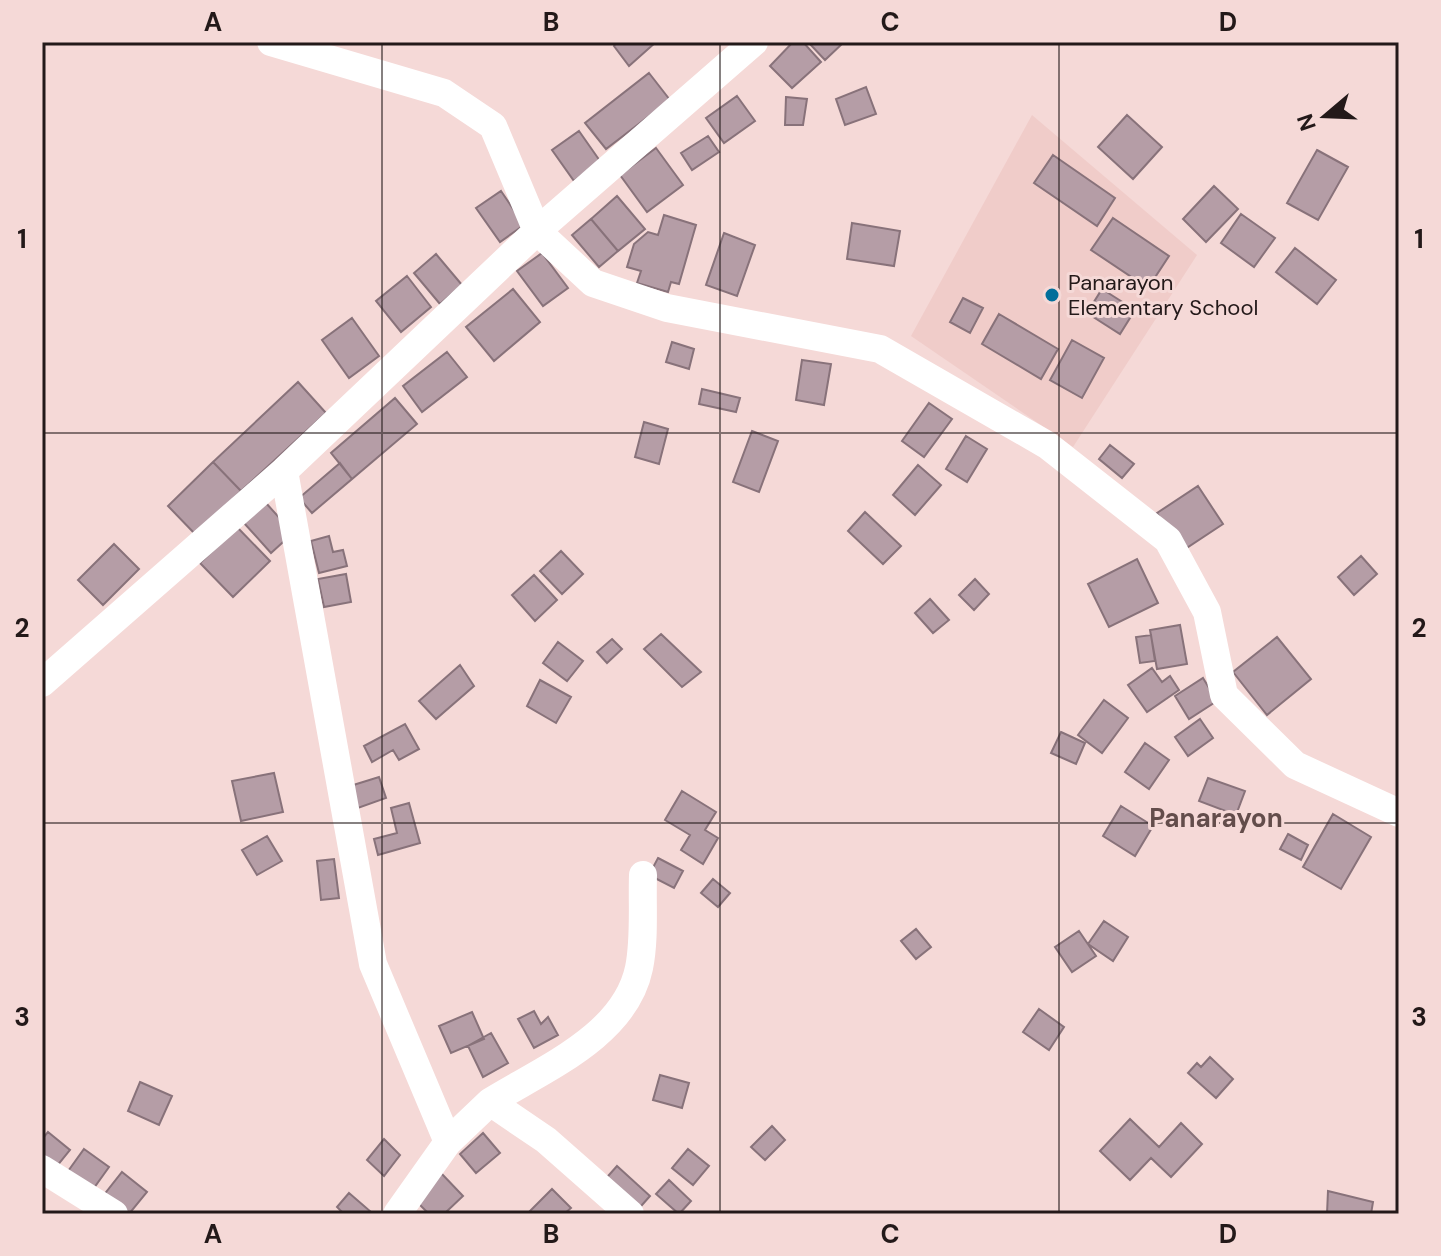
<svg xmlns="http://www.w3.org/2000/svg" width="1441" height="1256" font-family="'DM Sans',sans-serif">
<style>
.built{fill:#f0ccc9}
.building{fill:#b59da6;stroke:#88727a;stroke-width:2}
.lines{fill:none;stroke-linecap:round;stroke-linejoin:round}
.minor{stroke:#fff;stroke-width:28}
.grid{fill:none;stroke:#231919;stroke-width:2;stroke-opacity:0.55}
.poi-dot{fill:#026f9b;stroke:#f5d9d7;stroke-width:3}
.labels{text-anchor:middle;dominant-baseline:central;stroke-width:6;stroke-linejoin:round;paint-order:stroke}
.poi-label{font-size:22px;fill:#231919;stroke:#f5d9d7;text-anchor:start}
.quarter-label{font-size:26px;font-weight:bold;fill:#634d4b;stroke:#f5d9d7}
.neatline{fill:none;stroke:#231919;stroke-width:3}
.grid-label{font-size:26px;text-anchor:middle;font-weight:bold;fill:#231919}
</style>
<rect width="100%" height="100%" fill="#f5d9d7"/>
<!-- built -->
<path class="built" d="M1032 115 1197 255 1073 447 911 336Z"/>
<!-- building -->
<path class="building" d="M617 42H656L629 66 614 46Z
M793 42H803L821 62 792 88 770 66Z
M808 42H842L843 43 825 60Z
M649 73 670 100 606 149 585 123Z
M866 87 876 114 845 125 836 99Z
M737 96 755 121 724 143 706 118Z
M786 97 807 99 803 125H785Z
M1127 115 1162 147 1133 179 1098 147Z
M579 131 600 161 574 181 552 150Z
M708 136 719 152 692 170 681 153Z
M656 148 683 185 647 212 620 175Z
M1317 150 1348 167 1318 220 1287 203Z
M1053 155 1115 198 1097 226 1034 183Z
M1214 186 1238 209 1206 242 1183 219Z
M501 191 524 225 500 242 476 208Z
M617 196 645 229 618 251 591 219Z
M1241 214 1275 238 1254 267 1221 243Z
M664 215 696 225 679 284 671 282 668 292 637 283 641 271 627 267 634 244 648 232 658 235Z
M1113 218 1169 256 1148 288 1091 250Z
M591 219 618 251 599 267 572 235Z
M852 223 900 231 894 266 847 259Z
M724 233 755 245 737 296 706 285Z
M1295 248 1336 280 1317 304 1276 272Z
M542 253 568 288 543 306 517 271Z
M436 254 462 285 440 304 414 273Z
M407 276 431 307 401 332 376 301Z
M513 289 540 322 494 361 466 327Z
M1102 289 1135 310 1120 334 1087 313Z
M963 298 983 308 970 333 950 322Z
M999 314 1058 349 1041 379 982 344Z
M352 318 379 356 349 378 322 340Z
M1072 340 1104 358 1082 398 1050 380Z
M672 342 694 349 689 369 666 362Z
M447 352 467 377 422 412 403 386Z
M802 360 831 364 824 405 796 400Z
M298 382 326 413 241 491 213 462Z
M702 389 740 398 736 412 699 404Z
M395 398 417 424 352 479 331 453Z
M929 403 952 419 924 457 902 441Z
M644 422 668 429 659 464 635 457Z
M752 431 778 441 759 492 733 482Z
M966 436 987 449 967 482 946 469Z
M1110 445 1134 464 1122 478 1099 459Z
M213 462 241 491 196 535 168 506Z
M340 463 352 479 312 513 299 498Z
M918 465 941 485 915 515 893 495Z
M1198 486 1223 524 1182 551 1157 513Z
M266 503 293 533 271 553 244 523Z
M865 512 901 546 883 564 848 531Z
M237 527 270 561 233 597 200 563Z
M329 536 333 552 343 550 347 566 319 573 311 541Z
M114 544 139 569 103 605 78 580Z
M561 551 583 574 562 594 540 571Z
M1361 556 1377 574 1354 595 1338 577Z
M1137 559 1158 603 1109 627 1088 584Z
M346 574 351 602 324 607 318 579Z
M534 575 557 600 535 621 512 595Z
M975 579 989 594 974 610 959 595Z
M930 599 949 620 933 633 915 613Z
M1180 625 1187 664 1157 669 1150 630Z
M661 634 701 672 682 687 644 649Z
M1151 635 1155 661 1140 663 1136 637Z
M1277 637 1311 679 1267 715 1233 672Z
M612 639 622 649 607 663 597 652Z
M558 642 583 661 567 681 543 663Z
M460 665 474 686 436 719 419 701Z
M1152 668 1162 682 1170 676 1179 690 1147 712 1128 685Z
M1203 678 1217 701 1189 719 1175 696Z
M540 680 571 697 556 723 527 706Z
M1104 700 1128 718 1102 753 1078 735Z
M1200 719 1213 738 1188 756 1175 737Z
M405 724 419 749 399 760 393 750 372 762 364 746Z
M1061 732 1085 743 1076 764 1051 753Z
M1145 743 1169 760 1149 789 1125 772Z
M274 773 283 812 241 821 232 781Z
M379 777 386 798 355 809 347 787Z
M1208 778 1245 791 1236 815 1199 801Z
M682 791 716 812 705 830 718 838 703 864 681 850 690 835 665 820Z
M409 803 420 843 378 855 374 839 397 833 391 808Z
M1121 806 1153 826 1135 856 1103 836Z
M1333 814 1371 837 1341 889 1303 867Z
M1288 834 1308 845 1301 860 1280 849Z
M267 836 282 861 257 875 242 850Z
M658 858 683 871 674 888 649 875Z
M334 859 339 898 321 900 317 861Z
M713 879 730 893 718 907 701 893Z
M1104 921 1128 937 1113 961 1088 944Z
M916 929 931 947 916 959 901 941Z
M1079 931 1096 956 1072 972 1055 947Z
M1039 1009 1064 1027 1049 1050 1023 1032Z
M534 1011 541 1024 548 1017 558 1035 534 1048 518 1019Z
M472 1012 484 1039 451 1053 439 1026Z
M491 1033 508 1063 483 1077 468 1046Z
M1210 1057 1233 1079 1216 1098 1188 1073 1197 1063 1201 1067Z
M660 1075 689 1083 682 1108 653 1100Z
M140 1082 172 1096 159 1125 128 1111Z
M1130 1119 1159 1147 1181 1123 1202 1144 1171 1177 1151 1158 1130 1180 1100 1151Z
M772 1126 785 1140 765 1160 751 1147Z
M48 1132 70 1150 53 1171 42 1163V1139Z
M483 1133 500 1153 476 1173 460 1154Z
M384 1139 400 1155 384 1176 367 1160Z
M84 1149 109 1167 91 1192 66 1174Z
M688 1149 709 1166 693 1185 672 1168Z
M617 1166 650 1196 634 1214 601 1184Z
M122 1172 147 1192 129 1214 103 1196Z
M441 1173 463 1196 444 1214H429L414 1199Z
M669 1180 691 1201 679 1214 656 1194Z
M552 1189 571 1208 564 1214H527Z
M1328 1191 1373 1202 1371 1214H1327Z
M349 1193 371 1212 369 1214H344L337 1207Z"/>
<g class="lines">
<!-- minor -->
<path class="minor" d="M271 42 444 93 493 126 537 231 593 283 667 308 880 349 1047 445 1168 540 1207 612 1224 695 1295 765 1399 813
M284 471 373 964 448 1142
M42 683 284 471 537 231 754 42
M490 1102C543 1069 625 1036 639 968 645 939 642 905 643 875
M42 1169 114 1214
M397 1214 448 1142 490 1102 546 1140 630 1214"/>
</g>
<!-- grid -->
<path class="grid" d="M382 42V1214M720 42V1214M1059 42V1214M42 433H1399M42 823H1399"/>
<!-- markers -->
<circle class="poi-dot" cx="1052" cy="295" r="8"/>
<g class="labels">
<!-- poi labels -->
<g class="poi-label">
<text x="1068" y="282">Panarayon<tspan x="1068" dy="25">Elementary School</tspan></text>
</g>
<!-- quarter labels -->
<g class="quarter-label">
<text x="1216" y="818">Panarayon</text>
</g>
</g>
<!-- border -->
<rect width="1441" height="1256" fill="none" stroke="#f5d9d7" stroke-width="88"/>
<!-- north arrow -->
<g transform="translate(1325 116) rotate(251)" stroke="#f5d9d7" stroke-width="6" paint-order="stroke">
<path d="M0-6L14 30L0 20L-14 30Z" fill="#231919"/>
<text y="-12" font-size="22" font-weight="bold" text-anchor="middle" fill="#231919">N</text>
</g>
<rect x="44" y="44" width="1353" height="1168" class="neatline"/>
<g class="grid-label">
<text x="213" y="31">A</text>
<text x="551" y="31">B</text>
<text x="890" y="31">C</text>
<text x="1228" y="31">D</text>
<text x="22" y="248">1</text>
<text x="1419" y="248">1</text>
<text x="22" y="637">2</text>
<text x="1419" y="637">2</text>
<text x="22" y="1026">3</text>
<text x="1419" y="1026">3</text>
<text x="213" y="1243">A</text>
<text x="551" y="1243">B</text>
<text x="890" y="1243">C</text>
<text x="1228" y="1243">D</text>
</g>
</svg>
